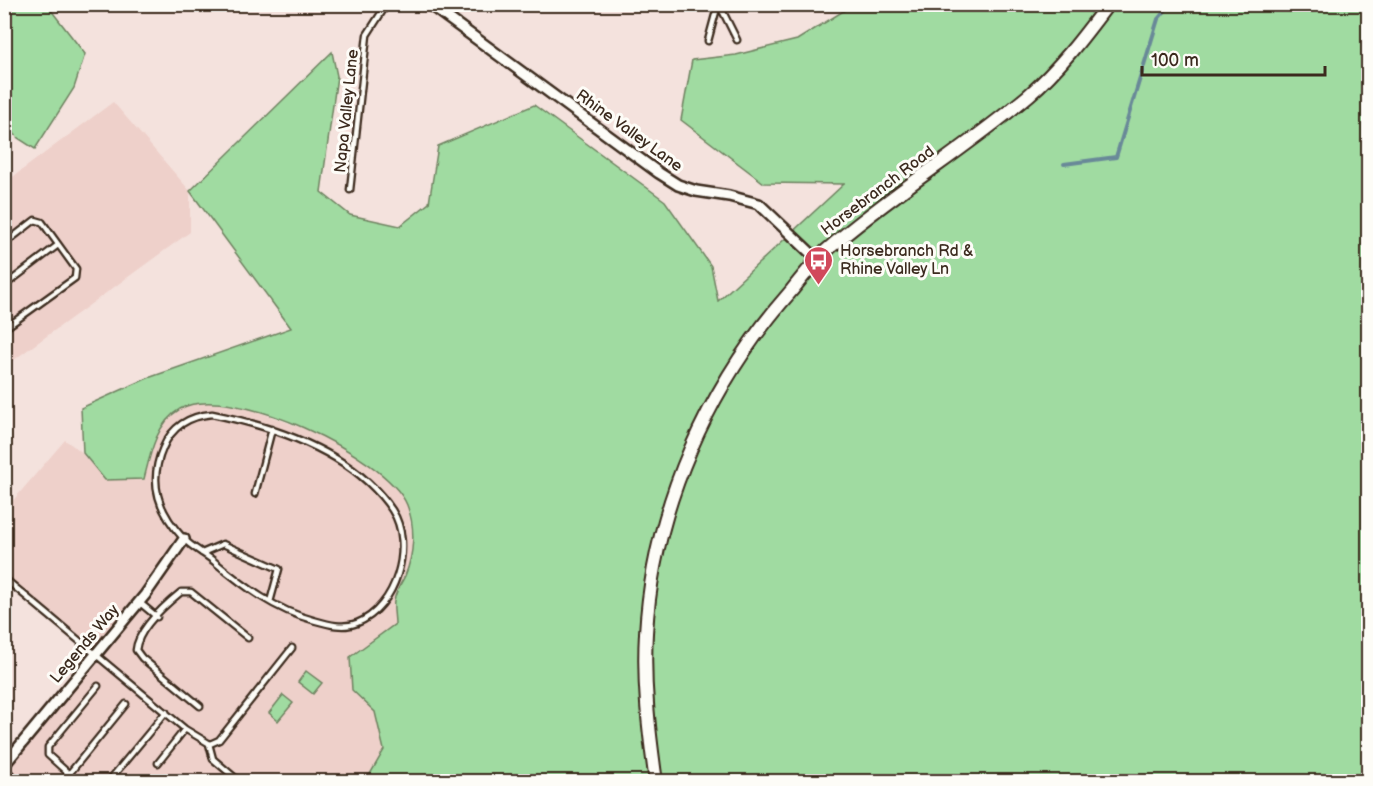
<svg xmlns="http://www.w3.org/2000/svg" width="1373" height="786" font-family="'Balsamiq Sans',sans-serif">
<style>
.built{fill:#eed0ca}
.green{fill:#a0dba1;stroke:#6e8260;stroke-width:1.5}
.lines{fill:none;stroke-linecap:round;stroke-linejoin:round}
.stream{stroke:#698998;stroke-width:4}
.service-casing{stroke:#3b2a1e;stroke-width:9}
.minor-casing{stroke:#3b2a1e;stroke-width:14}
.tertiary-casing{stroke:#3b2a1e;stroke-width:16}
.service{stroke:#fdfcf7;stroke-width:4.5}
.minor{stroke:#fdfcf7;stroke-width:9}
.tertiary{stroke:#fdfcf7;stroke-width:12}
.labels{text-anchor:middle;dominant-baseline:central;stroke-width:6;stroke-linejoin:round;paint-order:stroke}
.street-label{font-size:16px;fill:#3b2a1e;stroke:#fdfcf7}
.poi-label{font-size:16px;fill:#3b2a1e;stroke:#fdfcf7;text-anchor:start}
</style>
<rect width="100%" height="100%" fill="#f4e2dd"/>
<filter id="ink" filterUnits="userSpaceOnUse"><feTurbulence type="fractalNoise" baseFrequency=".0167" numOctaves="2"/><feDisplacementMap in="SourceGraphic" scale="12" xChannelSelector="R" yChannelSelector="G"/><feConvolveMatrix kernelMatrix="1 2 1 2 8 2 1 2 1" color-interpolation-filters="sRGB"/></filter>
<g filter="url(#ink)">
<!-- built -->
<path class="built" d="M113 102 190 191V232L11 362 5 363 4 160 10 179Z
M201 401 251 409 318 434 361 458 390 481 407 504 414 543 406 572 394 601 395 624 350 657 352 690 375 712 384 750 366 781H14L5 765 96 655 5 578 4 511 65 440 83 453 105 480 144 479 153 443 166 421 180 409Z"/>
<!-- green -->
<path class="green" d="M4 5H47L85 54 74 88 35 149 18 138 5 123Z
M853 5H1368V781H366L384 750 375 712 352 690 350 657 395 624C395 617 393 608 394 601 395 593 401 583 405 576 414 554 416 528 407 505 386 455 228 381 180 409 156 423 150 455 144 479L105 480 83 453 81 408 148 378 291 328 190 191 332 52 337 76 321 192 350 215 400 226 429 203 438 146 534 105 665 201 711 266 718 301 844 184 764 183 681 120 692 60 736 55 797 40Z
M306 671 322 683 313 694 298 682Z
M283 695 293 703 278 721 269 713Z"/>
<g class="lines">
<!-- stream -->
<path class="stream" d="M1064 164 1116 157 1158 19 1171 4"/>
<defs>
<path id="service" d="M719 4 737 40
M708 41 718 4
M350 190 367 35 387 4
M4 244 35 220 42 222 76 269 75 278 4 329
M4 286 58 245
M212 414C276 427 354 453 392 510 415 545 396 608 357 623 343 629 327 624 313 620 275 610 245 587 216 563 206 554 192 548 183 538 158 511 148 482 163 448 172 426 189 416 212 414Z
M255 494 272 429
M202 553 223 544 279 569 270 602
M4 578 185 729 210 744 219 740 292 648
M139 602 157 617
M200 706 142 658 136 650C138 629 165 605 181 592H191L248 638
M209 744 213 759 240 782
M158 763 185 729
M69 774 126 704
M78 782 48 755V747L98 686
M108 782 166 712
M142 782 143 781"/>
<path id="minor" d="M429 4 659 173 678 185 696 191 729 196 759 204 818 260
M4 765 145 595 184 539"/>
<path id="tertiary" d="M4 773 14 782
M656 782C649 732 643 683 646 633 653 507 709 384 792 290 803 276 814 262 827 250 891 194 964 150 1029 95 1059 69 1084 36 1108 4"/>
</defs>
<!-- service casing -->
<use href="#service" class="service-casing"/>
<!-- minor casing -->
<use href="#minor" class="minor-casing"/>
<!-- tertiary casing -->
<use href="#tertiary" class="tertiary-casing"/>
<!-- service -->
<use href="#service" class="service"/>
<!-- minor -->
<use href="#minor" class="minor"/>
<!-- tertiary -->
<use href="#tertiary" class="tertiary"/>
</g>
</g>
<!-- icons -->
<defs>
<symbol id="bus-pin" viewBox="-11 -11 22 30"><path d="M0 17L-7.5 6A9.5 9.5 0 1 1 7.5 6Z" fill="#d1495b" stroke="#fdfcf7"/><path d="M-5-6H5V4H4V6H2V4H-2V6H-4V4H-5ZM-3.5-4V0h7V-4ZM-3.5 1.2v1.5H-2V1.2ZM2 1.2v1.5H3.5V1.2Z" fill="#fff"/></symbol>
</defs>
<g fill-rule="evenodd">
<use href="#bus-pin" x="802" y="244" width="33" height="45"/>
</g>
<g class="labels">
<!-- street labels -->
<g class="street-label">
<text transform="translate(347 111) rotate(-84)">Napa Valley Lane</text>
<text transform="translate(629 131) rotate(36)">Rhine Valley Lane</text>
<text transform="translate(878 191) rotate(-37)">Horsebranch Road</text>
<text transform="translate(85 644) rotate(-50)">Legends Way</text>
</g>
<!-- poi labels -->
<g class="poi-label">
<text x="840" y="251">Horsebranch Rd &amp;<tspan x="840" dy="18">Rhine Valley Ln</tspan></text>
</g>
</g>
<!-- margin -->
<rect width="1373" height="786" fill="none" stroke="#fdfcf7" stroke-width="24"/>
<rect x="12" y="12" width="1349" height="762" fill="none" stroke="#3b2a1e" stroke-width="2" filter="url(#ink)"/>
<!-- scale -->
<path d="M1142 66v9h183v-9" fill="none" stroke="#3b2a1e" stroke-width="3"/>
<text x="1151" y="66" font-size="18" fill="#3b2a1e" stroke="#fdfcf7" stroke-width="4.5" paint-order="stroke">100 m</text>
</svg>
